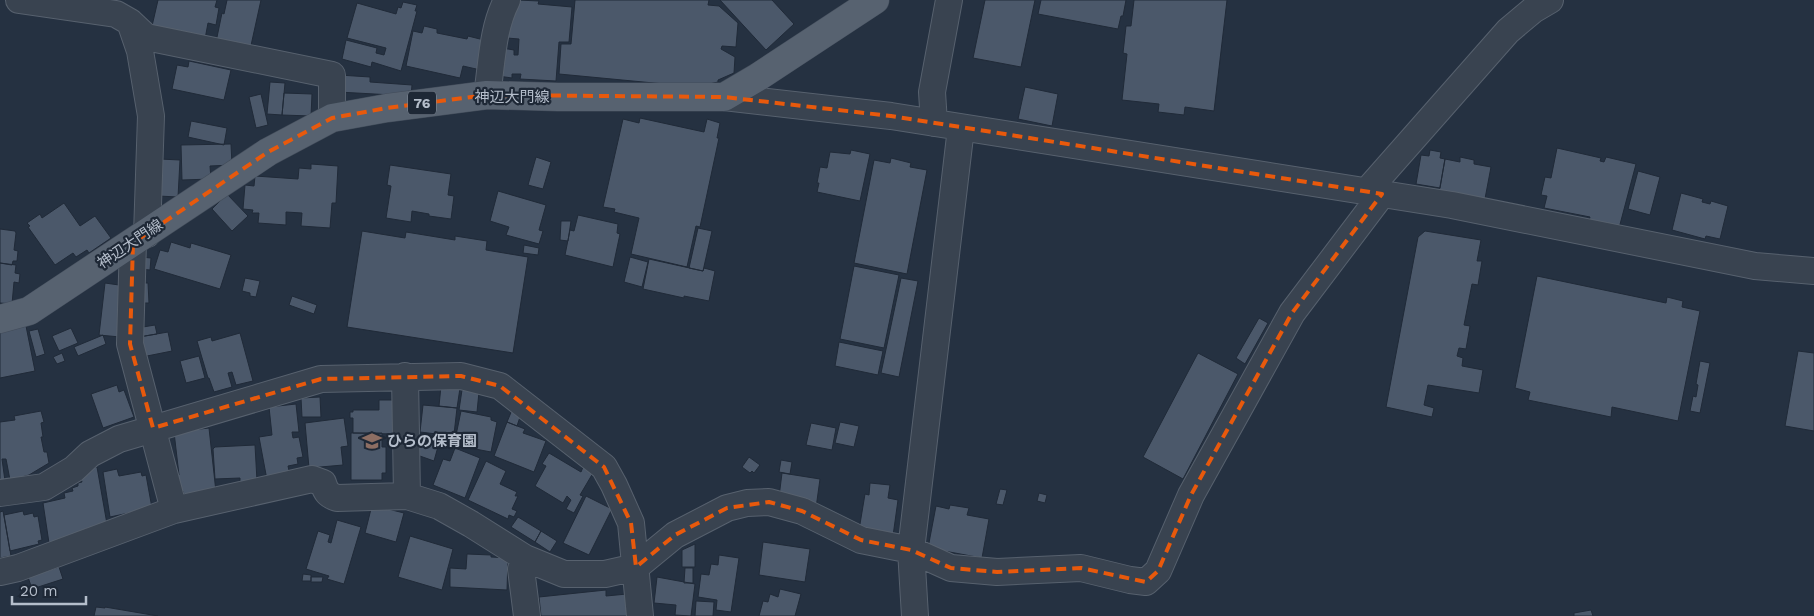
<svg xmlns="http://www.w3.org/2000/svg" width="1814" height="616" font-family="'Work Sans','Noto Sans JP',sans-serif">
<style>
.building{fill:#4b586a;stroke:#202a38}
.lines{fill:none;stroke-linecap:round;stroke-linejoin:round}
.minor-casing{stroke:#57616e;stroke-width:28}
.major-casing{stroke:#424c5a;stroke-width:29}
.minor{stroke:#394350;stroke-width:26}
.major{stroke:#576270;stroke-width:28}
.marked{fill:none;stroke:#e8590c;stroke-width:4;stroke-dasharray:10 6;stroke-linejoin:round}
.labels{text-anchor:middle;dominant-baseline:central;stroke-width:4.5;stroke-linejoin:round;paint-order:stroke}
.shield{fill:#1e2836;stroke:#88919e;stroke-width:1}
.shield-label{font-size:14px;font-weight:bold;fill:#b5becb}
.street-label{font-size:15px;fill:#b5becb;stroke:#1e2836}
.poi-label{font-size:15px;font-weight:bold;fill:#b5becb;stroke:#1e2836;text-anchor:start}
</style>
<rect width="100%" height="100%" fill="#253141"/>
<!-- building -->
<path class="building" d="M158 0H217L215 7 219 8 216 25 208 23 205 39 152 26Z
M227 0H261L250 50 216 42 222 13 224 14Z
M518 0 539 1 538 4 572 7 569 42H559L556 81 520 79 521 74H512V78L498 76 502 48 514 50V55H518L519 39 507 38Z
M575 0H709L708 5 719 6 738 23 736 47 722 46 721 49 735 57 734 73 718 80V82L696 87 559 74 561 44H571Z
M720 0H772L794 24 766 50Z
M985 0H1035L1021 67 973 58Z
M1041 0H1126L1123 16H1121L1118 29 1038 14Z
M1134 0H1227L1214 111 1185 107 1184 115 1158 112 1159 104 1122 100 1127 54 1123 53 1126 26H1131Z
M403 2 417 5 415 11H417L401 71 372 62 371 67 342 59 346 40 377 48 376 53 384 55 386 48 347 38 357 3 396 14 398 7 401 8Z
M424 26 437 29V33L467 39 468 36 492 42 485 71 463 66 460 78 406 66 413 31 422 33Z
M189 61 231 70 224 100 172 89 177 65 188 67Z
M339 75 370 77V82L412 85 411 96 338 92Z
M270 82 285 83 282 115 267 114Z
M1025 87 1058 94 1052 126 1018 119Z
M284 93 312 94 311 116 282 115Z
M261 94 268 125 256 128 249 97Z
M640 118 704 132 707 119 720 123 717 138H719L700 227 696 226 687 267 631 254 639 218 614 212 615 209 603 207 623 119 639 123Z
M191 121 227 128 224 145 188 137Z
M231 144 232 165 210 166 211 179 182 180 181 145Z
M1557 148 1601 158 1600 161 1604 162 1606 157 1636 164 1618 232 1589 221 1590 217 1544 208 1547 196 1541 195 1545 177 1551 178Z
M851 150 870 154 860 201 817 192 819 183H817L820 167 827 168 830 152 850 154Z
M1430 150 1441 152 1440 158 1445 159 1440 188 1416 184 1421 155 1429 156Z
M536 157 551 162 543 189 528 185Z
M1460 157 1474 160V164L1491 167 1484 204 1438 198 1445 159 1460 162Z
M891 158 911 163 910 167 927 170 907 274 854 263 874 160 890 163Z
M160 159 180 160 178 197 158 196Z
M311 164 338 166 336 203H332L330 228 301 226 302 213 286 212V225L258 223 259 213H252L253 210 243 209 245 185 254 186 255 176 298 179 299 168 311 169Z
M390 165 451 174 448 195 454 196 451 219 429 216V214L412 211 411 222 386 218 391 186 387 185Z
M1638 171 1660 177 1650 215 1628 209Z
M498 191 546 205 539 230 543 231 539 244 506 235 509 227 490 221Z
M1681 193 1703 199 1702 202 1710 204 1711 201 1728 206 1720 239 1706 236 1705 239 1672 230Z
M227 194 248 216 232 231 212 209Z
M64 203 80 226 95 216 111 238 89 253 87 250 76 257 73 253 55 265 28 227 30 226 27 223 40 214 42 218Z
M578 215 618 224 617 233 620 234 613 267 565 255 570 230 574 231Z
M561 221H571L568 241 560 240Z
M698 228 712 231 703 271 689 268Z
M0 229 15 231 16 233 14 250 18 251 17 261H13L12 265 0 263Z
M362 231 405 238 406 232 455 240V236L487 241 486 250 528 257 513 353 347 327Z
M1425 231 1481 240 1477 261H1482L1478 285 1472 284 1464 325 1470 326 1466 349 1459 348 1457 356 1463 358 1462 366 1483 370 1479 393 1428 385 1424 405 1434 408 1432 417 1386 407 1418 237Z
M171 242 190 248 191 243 231 255 220 289 154 269 160 250 168 252Z
M524 245 539 248 538 255 523 253Z
M141 257 151 258 150 270 139 269Z
M630 257 648 262 642 287 624 282Z
M649 259 703 271 704 268 715 271 709 301 684 296V298L643 289Z
M0 263 16 265 15 273 20 274 19 283 14 282 12 304 0 303Z
M854 266 899 275 884 348 840 339Z
M1537 276 1666 303 1667 297 1683 301 1682 307 1700 311 1678 421 1612 407 1611 417 1528 400 1530 392 1515 388Z
M245 278 260 281 256 297 250 296V293L242 291Z
M901 278 918 281 899 377 881 373Z
M105 283 126 286 120 337 99 335Z
M140 283H148L149 303H140Z
M292 296 317 305 314 314 289 305Z
M1259 318 1268 323 1245 364 1236 358Z
M155 325 157 334 139 337 137 328Z
M26 326 35 371 0 378V332Z
M71 328 78 343 59 351 52 336Z
M38 329 45 354 36 357 29 331Z
M168 332 172 351 142 357 139 337Z
M240 333 253 381 236 385 232 372 228 373 232 387 214 392 209 378H208L197 341 211 337 212 341Z
M103 335 106 344 78 356 74 347Z
M839 342 883 351 878 375 835 366Z
M1798 351 1814 353V431L1785 426Z
M62 353 65 361 57 364 53 357Z
M1198 353 1238 374 1183 479 1143 457Z
M199 356 205 378 186 383 180 361Z
M1700 361 1710 363 1700 413 1690 411 1693 396 1696 397 1698 385 1696 384Z
M117 385 119 392 124 390 134 417 103 428 91 394Z
M441 386 460 388 457 408 439 406Z
M462 390 479 392 477 412 459 410Z
M320 397 321 417H302L301 398Z
M379 400H395L396 434 353 433V418H350V412H353V410H379Z
M296 404 299 432H292L293 438 299 437 303 457 297 458 298 464 288 466 290 475 267 480 259 437 272 435 269 407Z
M423 405 457 408 453 443 444 442 445 435 420 432Z
M512 410 521 414 517 426 507 422Z
M41 411 44 422 41 423 43 437H41L44 452H47L49 463 29 475 10 480 6 459H2L5 481H0V422L15 420 14 416Z
M461 411 491 417V420L497 422 491 452 454 445Z
M344 418 348 446 341 447 343 465 309 468 305 423Z
M507 422 525 429 523 433 546 441 534 472 494 456Z
M840 422 859 426 854 447 835 443Z
M811 423 836 428 832 450 806 445Z
M209 428 216 492 183 494V491H180L173 475H179L174 432Z
M351 433H382V447H386V473H382V480H351Z
M423 438 439 443 434 461 417 455Z
M255 445 257 481 240 485V478L215 479 213 449 215 447Z
M455 448 480 458 465 498 433 485 443 459 450 461Z
M549 453 581 472 583 467 593 473 580 495 583 496 574 513 566 509 571 500 567 496 563 503 535 486 546 466 542 464Z
M749 457 760 465 754 473 752 471 750 473 742 467Z
M781 460 792 462 790 474 779 472Z
M486 461 506 471 500 484 517 492 515 496H518L512 509 517 511 514 517 509 515 508 519 468 500Z
M97 467 107 524 85 529V532L49 543 43 503 65 498 64 493 73 491 72 488 78 486V483L82 482 79 471Z
M117 469 119 476 141 472 142 476 146 475 152 508 110 517 103 472Z
M782 473 820 479 816 508 779 497Z
M870 483 890 485 888 498 898 500 893 536 859 530 865 494 869 495Z
M1000 489 1007 490 1003 505 996 504Z
M1039 493 1047 495 1045 503 1037 501Z
M586 496 612 509 589 555 563 543Z
M372 505 404 513 396 542 365 533Z
M950 505 969 508 967 515 989 519 982 558 928 548 936 506 949 509Z
M3 511 11 556 0 558V512Z
M23 511 24 515 33 513 34 517 38 516 42 540 38 541 39 544 10 551 4 515Z
M518 517 541 531 535 542 511 527Z
M337 520 361 527 344 584 327 579 329 576 306 569 318 531 330 535 328 542 331 543Z
M541 531 557 541 550 552 535 542Z
M410 536 453 549 442 590 398 577Z
M763 542 810 549 805 582 759 575Z
M695 544V567H682V550Z
M467 554 491 555V557L508 558 507 590 450 587V568L466 569Z
M719 555 739 558 731 612 716 610 717 600 698 597 701 574 709 575 711 564 718 565Z
M59 567 63 579 32 589 28 577Z
M685 568H693V583H684Z
M303 574 311 575V581H302Z
M311 577H323L322 582H311Z
M657 577 695 584 691 616 675 615 676 605 654 603Z
M780 589 801 594 795 616H759L763 601 768 602 770 594 778 597Z
M606 590V596L627 594 629 616H541L539 597Z
M696 601 714 602 713 616H695Z
M96 607 105 608V607L158 616H94Z
M1591 610 1593 616H1574V613Z"/>
<g class="lines">
<defs>
<path id="minor" d="M19 0 116 14 130 22
M487 95C492 63 492 29 507 0
M724 97 891 116 1452 205 1755 266 1814 271
M934 123 932 92 949 0
M1366 192 1508 31 1533 10 1550 0
M147 234 151 116 140 51 130 22 146 37 332 75V118
M133 243 130 344 174 510
M405 376 407 496
M0 493 44 487 74 469 90 454 119 439 321 379 461 376 500 386 604 467 614 485 631 523 640 616
M525 558 521 569 527 616
M0 572 18 568 174 510 312 479 323 483C326 492 328 495 337 498L407 496 439 506 471 524 525 558 564 574H605L636 567 675 535 727 508 747 503 769 502 802 511 861 540 911 550 951 568 997 572 1081 568 1130 580 1146 582 1158 571 1191 495 1292 313 1382 194
M915 616 911 550 961 128"/>
<path id="major" d="M0 319 29 311 268 152 332 118 387 108 487 95 558 97H724L758 77 875 0"/>
</defs>
<!-- minor casing -->
<use href="#minor" class="minor-casing"/>
<!-- major casing -->
<use href="#major" class="major-casing"/>
<!-- minor -->
<use href="#minor" class="minor"/>
<!-- major -->
<use href="#major" class="major"/>
</g>
<!-- marked area -->
<path class="marked" d="M487 95 724 97 891 116 1382 194 1292 313 1191 495 1158 571 1146 582 1081 568 997 572 951 568 911 550 861 540 802 511 769 502 727 508 675 535 636 567 631 523 604 467 500 386 461 376 321 379 153 428 130 344 133 243 268 152 332 118 387 108Z"/>
<!-- icons -->
<defs>
<symbol id="school-bare" viewBox="-9 -9 18 18"><path d="M0-5L7-2L0 1L-7-2ZM-4 1L0 2.5L4 1V4Q0 6-4 4Z" fill="#8d6e63" stroke="#1e2836" stroke-width="2.5" paint-order="stroke"/></symbol>
</defs>
<g fill-rule="evenodd">
<use href="#school-bare" x="358" y="427" width="28" height="28"/>
</g>
<g class="labels">
<!-- shield labels -->
<rect class="shield" x="408" y="91.5" width="28" height="23" rx="4"/>
<g class="shield-label">
<text x="422" y="103">76</text>
</g>
<!-- street labels -->
<g class="street-label">
<text x="512" y="97">神辺大門線</text>
<text transform="translate(130 244) rotate(-34)">神辺大門線</text>
</g>
<!-- poi labels -->
<g class="poi-label">
<text x="387" y="441">ひらの保育園</text>
</g>
</g>
<!-- scale -->
<path d="M12 596v8h74v-8" fill="none" stroke="#b5becb" stroke-width="2.5"/>
<text x="20" y="596" font-size="15" fill="#b5becb" stroke="#1e2836" stroke-width="4" paint-order="stroke">20 m</text>
</svg>
